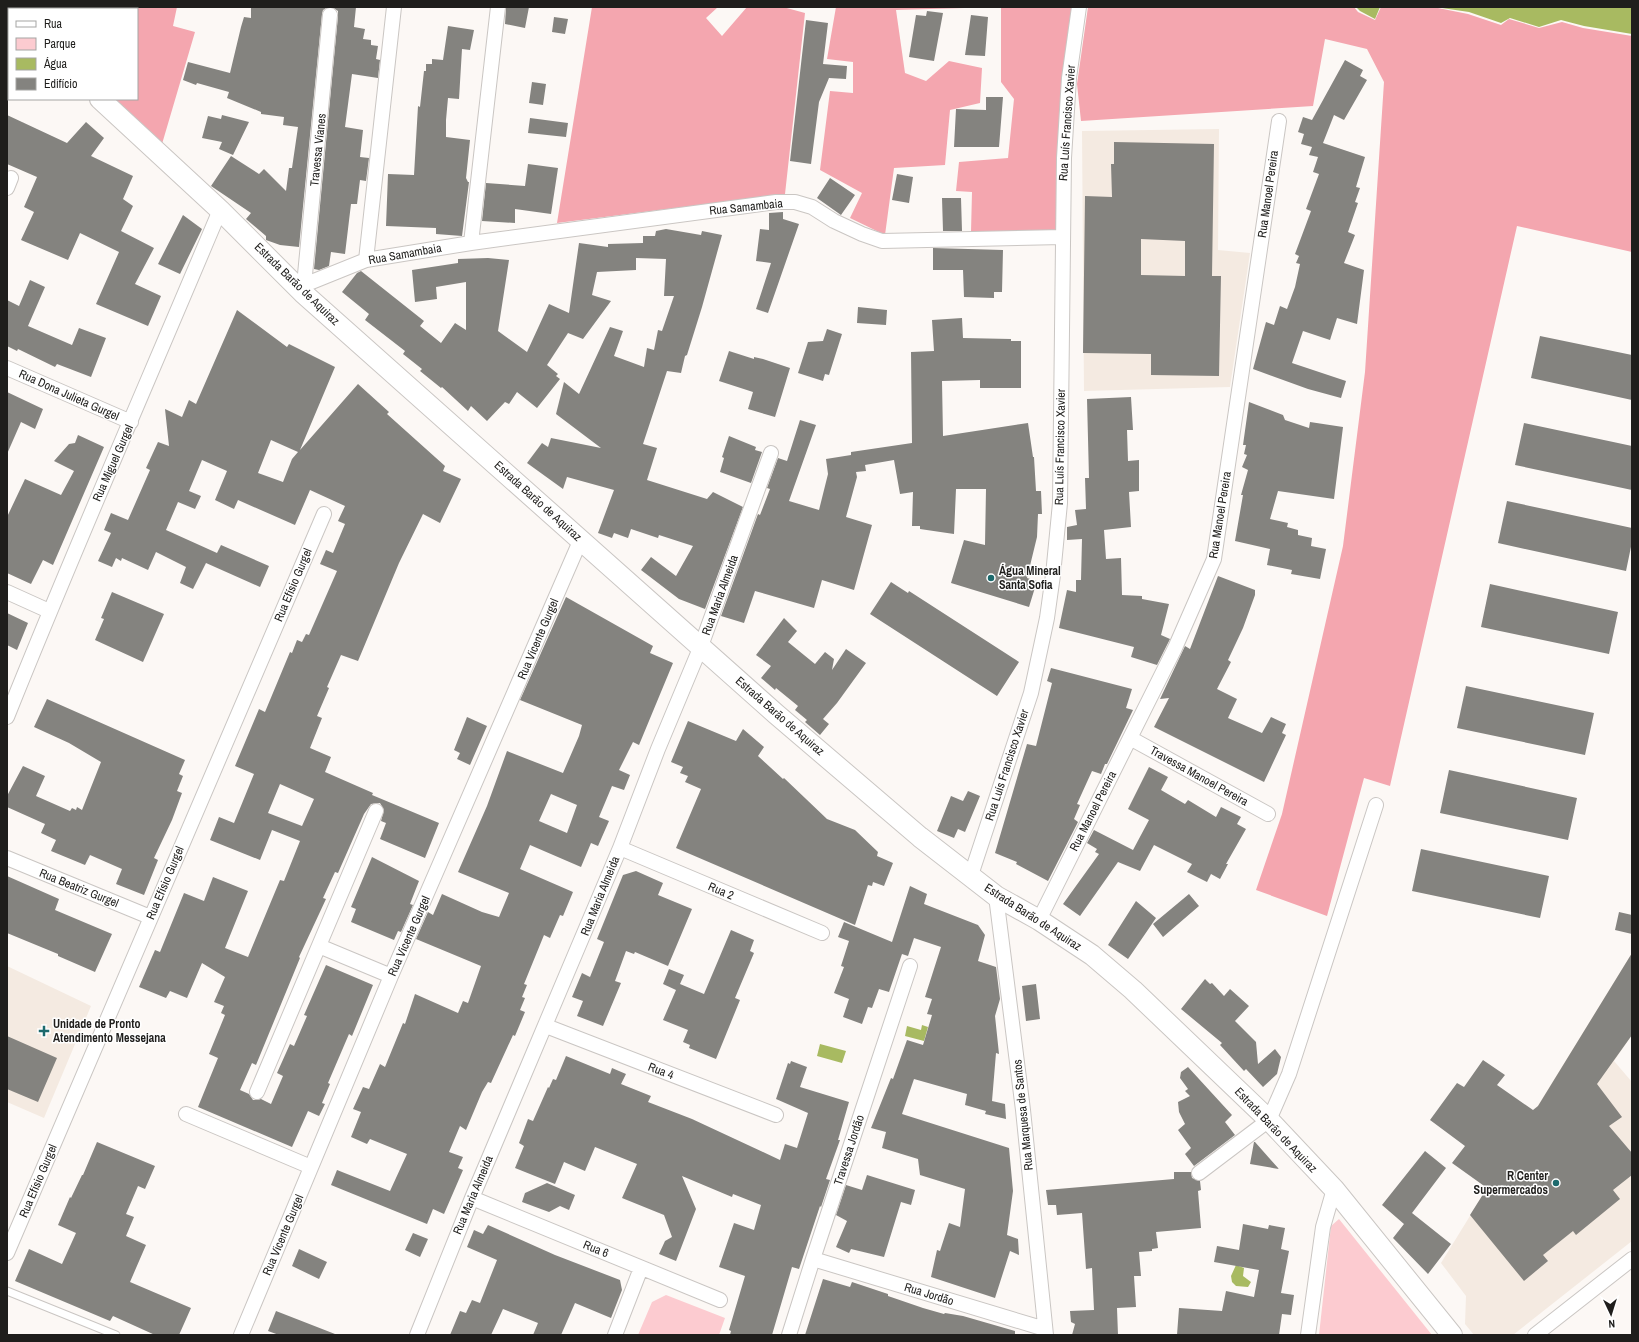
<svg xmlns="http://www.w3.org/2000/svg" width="1639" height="1342" font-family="'Archivo Narrow',sans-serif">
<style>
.built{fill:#f4eae1}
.green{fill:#fccbd0}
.forest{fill:#f4a6af}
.water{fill:#a8ba61}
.building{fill:#84837f;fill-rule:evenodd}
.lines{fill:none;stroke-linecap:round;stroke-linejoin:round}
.lane-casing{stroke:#cac6c3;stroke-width:9}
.street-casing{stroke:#cac6c3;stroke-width:16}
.secondary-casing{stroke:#cac6c3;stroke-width:22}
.lane{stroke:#fff;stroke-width:7}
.street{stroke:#fff;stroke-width:14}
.secondary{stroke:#fff;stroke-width:20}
.poi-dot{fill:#1d6a6d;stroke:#fff;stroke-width:1.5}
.labels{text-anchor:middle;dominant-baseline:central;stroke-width:3;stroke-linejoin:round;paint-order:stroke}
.street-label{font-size:12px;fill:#1f1e1c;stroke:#fff}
.poi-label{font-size:12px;font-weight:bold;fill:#1f1e1c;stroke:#fff;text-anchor:start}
</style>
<rect width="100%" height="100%" fill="#fcf8f5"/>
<!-- built -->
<path class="built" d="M1219 129 1218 250 1250 253 1230 387 1084 391 1082 131Z
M1632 953V1035L1614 1061 1632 1082V1241L1513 1335H1474L1465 1324 1466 1296 1441 1263Z
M7 966 91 1006 44 1118 7 1102Z"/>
<!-- green -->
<path class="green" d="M1339 1219 1432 1335H1319L1331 1226Z
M666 1295 725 1318 719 1335H638L652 1302Z"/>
<!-- forest -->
<path class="forest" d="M11 7H177L173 26 195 32 162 144 114 99H137V9H14Z
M592 7H718L706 18 722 36 747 7H783L805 13 785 194 557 223Z
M836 7H999L896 10 905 73 926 81 949 61 982 68 980 103 950 110 945 165 894 168 885 235 850 218 862 193 820 170 830 91 853 93V62L827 59Z
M1001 7H1072L1058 233 971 232 972 192 956 191 959 162 1008 158 1014 99 1001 82Z
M1088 7H1354L1358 12 1375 20 1381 7H1433L1468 14 1501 25 1509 19 1539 28 1562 22 1583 28 1632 36V252L1517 226 1390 786 1364 778 1327 916 1256 890 1282 814 1343 546 1365 372 1384 82 1367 49 1325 39 1313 106 1081 121 1077 84Z"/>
<!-- water -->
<path class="water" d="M1356 7H1380L1375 19 1360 11Z
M1435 7H1632V34L1584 26 1561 20 1539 27 1510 18 1501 23 1469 12Z
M922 1025 928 1027 924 1041 905 1036 907 1026 921 1030Z
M820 1044 846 1051 842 1063 817 1056Z
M1236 1265 1244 1268 1243 1276 1251 1282 1248 1287 1236 1286 1232 1282 1231 1276Z"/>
<!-- building -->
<path class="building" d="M251 7H328L323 10 322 14 299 247 280 245 266 240V236L246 219 251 213 211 186 231 156 259 174 264 169 286 191 289 168H292L298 127 283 125 284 117 261 114V112L227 98 229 92 197 83 196 85 183 80 188 62 230 73 241 27 244 17 251 18Z
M332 7H356L354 27 365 29 363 39 371 40V45L378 46 376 59 380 60 378 78 352 74 345 127 363 130 360 157 369 158 366 181 360 180 357 204H351L345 254 331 252 329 266 319 270 314 269 338 16V11Z
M506 7H529L525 28 505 24Z
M927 11 943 13 934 61 909 57 916 15 926 16Z
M971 15 988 17 985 56 965 55Z
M554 17 568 19 565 34 552 32Z
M806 20 828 23 823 64 847 66 846 79 829 78 819 102 811 164 790 161Z
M448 26 474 30 470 50 462 49 459 99 448 98 446 120V137L470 140 466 178 468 182H469L462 236 436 234V228L386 226 388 174 414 175 418 106 420 107 424 71H426V64H432V59L443 60Z
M1345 60 1363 70 1360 76 1367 80 1344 120 1334 115 1323 143 1365 157 1356 187 1360 188 1355 202 1358 203 1348 232 1355 235 1344 263 1364 270 1357 324 1337 318 1330 340 1303 331 1292 363 1346 381 1341 398 1308 389 1253 369 1266 322 1274 325 1280 306 1287 309 1295 287 1300 264 1296 263 1299 256 1295 254 1311 211 1306 209 1319 174 1313 172 1318 157 1309 155 1312 147 1301 144 1304 134 1298 132 1303 117 1312 120Z
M532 82 546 84 543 105 529 103Z
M986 97H1003L999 147H954L956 109 986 110Z
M7 115 67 143 86 122 104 138 91 156 133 176 123 199 133 206 121 231 154 248 135 284 161 296 148 326 96 304 119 252 80 233 68 260 21 240 34 212 24 207 37 177 7 164Z
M222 115 249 122 233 155 219 149 222 142 202 138 208 116 221 119Z
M530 118 568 123 566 137 528 133Z
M1114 142 1214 144 1212 276H1221L1219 376 1151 375V354L1083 353 1085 196 1112 197 1111 164H1114ZM1141 239 1185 241V276L1141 275Z
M528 164 558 168 551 214 515 209V223L482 221 486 183 525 186Z
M897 174 913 177 909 203 892 200Z
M830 178 855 195 841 215 817 198Z
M942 198H961L962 231H943Z
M783 212V219L799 224 768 313 756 309 771 263 756 261 760 229 769 230V213Z
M183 215 202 229 180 274 158 264Z
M666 229 701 235 702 231 722 235 702 307 687 355 685 356 681 373 667 371 643 444 657 448 647 480 707 499 713 492 743 507 705 609 679 599 641 570 651 557 676 576 693 546 659 535 658 538 631 529 628 538 614 533 612 538 598 533 614 490 567 477 563 489 527 463 542 443 548 447 551 438 601 448 556 414 564 382 579 394 610 327 623 331 614 356 644 367 647 348 654 350 658 330 662 331 674 296H664L666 259 636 258V270L597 272 592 295 611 301 583 339 568 333 547 365 558 374 556 376 560 379 537 408 517 392 509 404 505 402 487 421 471 406 468 411 442 387 441 388 420 371 422 369 403 354 405 351 365 320 369 314 342 292 357 273 361 271 424 321 420 326 441 343 455 323 466 330V282L436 287 437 299 415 302 412 270 458 263V259L488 258 509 260 498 331 527 352 549 304 569 313 579 243 608 247V244L643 243V236H655L656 231Z
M933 248 1003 250 1002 292H994V298L964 297 963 270H933Z
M30 280 45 287 28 326 72 345 79 328 106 338 91 377 57 364 55 367 18 349 17 351 7 346V300L19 306Z
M858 307 887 310 886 325 857 323Z
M237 310 287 347 289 344 335 367 300 450 358 384 389 412 387 414 445 466 443 471 461 479 440 523 423 514 399 563 358 661 341 655 327 687 329 688 317 716 322 718 310 748 331 757 325 772 373 793 372 795 439 823 425 858 380 839 386 823 381 821 384 810 380 803 371 804 364 814 338 873 335 872 323 898 326 899 299 957 300 958 256 1065 252 1063 240 1090 249 1094 253 1100 261 1099 271 1104 283 1076 277 1073 290 1044 294 1046 307 1016 304 1015 326 965 373 985 352 1036 349 1034 328 1083 330 1084 322 1103 325 1104 319 1116 308 1111 292 1147 198 1107 218 1058 209 1054 225 1015 221 1013 224 1006 214 1002 225 977 202 963 187 998 170 991 166 998 139 987 155 950 160 952 184 893 204 901 213 877 248 891 225 948 248 957 280 880 284 881 300 841 272 830 260 860 210 840 219 817 234 823 254 774 235 766 259 709 265 712 290 652 292 653 297 640 302 642 306 634 309 635 337 571 320 564 326 550 333 553 345 524 338 521 345 506 310 490 295 525 238 500 234 509 215 500 227 471 202 460 189 491 201 496 195 509 178 502 166 530 217 553 221 545 269 566 260 587 206 563 193 589 180 583 186 567 156 552 148 570 122 558 121 561 116 558 112 567 98 561 111 533 104 530 111 513 128 520 150 470 146 468 158 442 169 446 165 409 182 417 189 400 196 404ZM271 440 298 452 292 459 283 482 258 473ZM280 784 314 799 302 826 268 813Z
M962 318 963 338 1011 339V341H1021V388H980V380L942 381 943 436 1028 423 1033 457H1034L1036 491H1041L1042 514H1038L1037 537 1027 578 1037 581 1029 607 951 583 964 540 985 545 986 489H956L954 534 920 529V526H912L913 492 900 494 894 460 865 465 866 471 856 472 857 477 846 517 872 525 854 590 822 580 814 608 755 591 744 623 721 616 758 514 760 515 770 489 767 488 778 458 787 461 800 420 816 425 789 501 819 510 828 474 826 459 851 455V452L912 443 911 352 934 351 932 320Z
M827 329 842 334 829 375 825 374 823 381 798 373 808 342 823 341Z
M1540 336 1632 355V400L1531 378Z
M729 351 754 359V357L763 359 790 368 775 417 748 409 753 392 719 381Z
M7 392 43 409 35 429 21 422 7 454Z
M1131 397 1133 430H1127L1128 461 1139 460V491L1129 492 1131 527 1104 530 1106 559 1121 558 1122 595 1142 596V599L1169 604 1161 635 1170 639 1157 665 1131 657 1134 647 1059 628 1067 590 1076 592V580H1081L1082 539 1067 540V527L1077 525 1075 510 1086 509 1085 478H1089L1087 399Z
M1249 402 1283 415 1285 420 1309 428 1310 422 1343 427 1334 499 1278 491 1270 519 1288 523 1287 527 1298 530V535L1312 538 1311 546 1326 549 1320 579 1291 574 1292 570 1267 565 1270 549 1235 541 1243 495H1241L1248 470 1242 467 1247 455 1244 454 1246 445H1243Z
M1524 423 1632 446V490L1515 465Z
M78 435 104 447 53 565 43 560 31 584 7 573V517L25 479 61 495 74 471 54 461 69 444 75 443Z
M729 436 756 447 755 450 762 452 751 483 720 472 724 458 722 457Z
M1507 501 1632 528V542L1626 571 1498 543Z
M1218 576 1255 590V595L1243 628 1228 660 1231 662 1217 689 1237 699 1228 718 1262 733 1271 717 1286 724 1282 733 1286 735 1264 782 1154 727 1169 698 1160 699 1185 646 1190 649Z
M891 582 908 593 909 591 1019 662 999 693 997 696 870 614Z
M1490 584 1618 612 1609 654 1481 627Z
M112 592 164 614 143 662 95 640 104 619 101 618Z
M566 597 653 646 650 653 673 663 639 745 633 742 619 770 630 775 624 790 612 786 599 817 609 821 598 846 591 843 581 867 530 845 520 869 573 892 563 916 560 915 550 938 544 935 524 984 527 985 522 997 525 998 520 1010 525 1012 515 1036 513 1035 491 1083 488 1082 482 1092 466 1130 460 1126 449 1152 463 1157 458 1168 463 1170 444 1214 433 1209 427 1224 331 1185 337 1170 390 1191 407 1154 370 1139 367 1144 351 1137 361 1112 353 1109 363 1087 369 1089 380 1064 385 1067 403 1023 405 1024 415 994 458 1013 463 1001 468 1003 481 966 416 939 428 912 433 915 442 894 482 912 499 917 509 893 458 872 487 806 507 751 563 773 579 736 582 725 520 700ZM551 794 577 805 567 833 539 821Z
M7 613 28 623 17 650 7 645Z
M784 618 797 631 788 642 815 664 825 652 834 659 832 670 846 649 866 663 837 703 823 719 829 724 820 735 805 722 807 720 795 710 798 706 776 688 775 690 761 678 771 666 756 655Z
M1051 668 1132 689 1126 708 1133 710 1107 764H1105L1101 774 1092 771 1077 804 1080 805 1074 819 1078 822 1048 881 1016 864 1017 862 995 853 1027 744 1036 746 1052 683 1047 681Z
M1466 686 1594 713 1585 755 1457 728Z
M47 699 185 760 179 774 183 776 177 791 182 793 172 820 154 858 158 860 144 895 116 884 122 869 90 855 85 865 51 851 56 840 41 833 45 824 7 807V796L23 766 45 776 36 796 70 811 72 808 76 810 77 807 82 810 101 762 69 743 34 727Z
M467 717 487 726 470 765 457 759 460 753 454 750Z
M688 721 736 741 743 729 764 747 758 756 783 779 784 778 827 819 855 830 878 852 877 856 893 863 884 886 873 882 872 886 868 885 855 925 676 848 701 789 685 782 688 776 680 773 683 767 671 762Z
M1149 767 1168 777 1161 790 1185 804 1188 800 1216 817 1221 807 1241 817 1237 824 1246 829 1226 864H1228L1220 879 1211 874 1207 882 1187 872 1192 864 1154 845 1140 871 1118 862 1080 916 1063 904 1099 854 1095 852 1097 849 1087 843 1094 830 1133 850 1149 820 1128 809Z
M1449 770 1577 798 1568 840 1440 813Z
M968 791 980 796 965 832 958 829 954 838 937 831 951 796 963 801Z
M1421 849 1549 876 1540 918 1412 891Z
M372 857 419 881 410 904 413 905 401 932 398 931 394 940 351 922 356 909 351 907Z
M636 871 663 883 658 895 692 909 668 966 635 952 634 954 626 951 615 981 621 983 603 1026 577 1016 583 1001 572 997 582 973 590 977 604 942 597 939 623 875Z
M7 876 59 899 55 910 112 934 95 972 58 956V954L7 933Z
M910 886 927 894 924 904 978 925 985 935 978 961 996 967 1000 999 995 1016 999 1054 996 1053 992 1101 1005 1104 1006 1119 985 1114 986 1111 965 1105 967 1094 914 1079 902 1114 1009 1148 1013 1191 1007 1235 1018 1239 1019 1255 1010 1251 995 1298 931 1277 937 1250 940 1251 949 1223 960 1227 965 1189 920 1175 918 1159 882 1148 886 1132 871 1128 891 1078 893 1079 907 1040 923 1045 932 1015 927 1014 932 999 925 997 941 947 914 938 908 956 902 954 889 992 879 989 872 1008 868 1007 862 1024 843 1017 849 999 834 993 844 967 841 966 849 941 838 937 844 922 892 942Z
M1189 894 1199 906 1163 937 1153 924Z
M1136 901 1156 918 1128 959 1108 945Z
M1619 912 1632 915V934L1615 930Z
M731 930 754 940 750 951 754 953 735 998 740 1000 716 1059 689 1048 690 1045 683 1042 688 1030 663 1020 676 990 663 984 669 969 684 975 680 984 704 994Z
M1632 953V1035L1597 1084 1622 1117 1609 1126 1632 1153V1175L1613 1190 1620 1199 1576 1235 1573 1231 1543 1255 1548 1261 1524 1281 1470 1215 1487 1188 1452 1163 1465 1146 1430 1120 1457 1083 1464 1087 1483 1060 1505 1075 1497 1085 1533 1110 1538 1106Z
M1205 979 1210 984 1212 983 1224 996 1230 989 1249 1006 1235 1021 1256 1042 1258 1064 1275 1049 1281 1057 1277 1074 1263 1087 1246 1069 1244 1071 1220 1045 1222 1043 1181 1009Z
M1036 984 1040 1019 1026 1021 1022 986Z
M7 1036 57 1058 38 1102 7 1089Z
M566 1056 610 1074 612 1068 626 1074 621 1084 651 1096 648 1102 692 1119 780 1160 785 1144 797 1148 808 1113 776 1099 788 1063 790 1064 791 1061 807 1067 800 1087 849 1102 838 1140H840L826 1179 830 1180 821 1207 820 1206 799 1269 792 1267 772 1335H730L731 1331 729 1330 745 1276 719 1267 734 1223 754 1230 761 1205 733 1194 732 1197 682 1176 696 1209 676 1261 659 1254 665 1241 672 1237 664 1215 622 1198 637 1164 595 1147 585 1171 564 1162 555 1184 515 1168 524 1146 519 1143 528 1119 533 1121 548 1087 549 1088 553 1079 556 1080Z
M1188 1067 1232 1115 1225 1122 1235 1135 1194 1166 1185 1154 1191 1148 1178 1130 1185 1124 1179 1112 1178 1102 1190 1096 1185 1091 1188 1089 1180 1078 1181 1072Z
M97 1142 155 1166 145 1189 138 1186 126 1214 134 1217 126 1236 146 1245 130 1282 191 1308 179 1335H155L113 1316 110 1321 15 1281 29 1249 62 1264 76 1233 58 1225 70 1197 71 1198 82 1175H83Z
M1254 1142H1255L1279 1169 1250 1164Z
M1425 1151 1446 1168 1412 1213 1451 1244 1428 1274 1393 1238 1404 1224 1382 1205Z
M1174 1172H1191L1192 1178 1200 1181 1201 1190 1198 1191 1201 1228 1156 1232 1158 1248 1152 1249V1251L1139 1252 1141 1276H1134L1136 1307 1117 1308 1118 1335H1072L1075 1324 1071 1322 1070 1311 1094 1310 1092 1268 1086 1269 1082 1213 1057 1215 1056 1205H1048L1046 1190 1174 1179Z
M867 1175 915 1190 911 1205 901 1202 884 1257 851 1249 849 1253 836 1247 847 1221 836 1215 846 1185 862 1190Z
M547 1183 575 1195 569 1210 560 1206 549 1212 522 1202 525 1193Z
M1243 1224 1268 1229 1269 1225 1285 1228 1281 1249 1289 1251 1281 1293 1294 1295 1291 1315 1282 1314 1279 1335H1177L1179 1308 1222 1311 1226 1291 1254 1297 1259 1270 1214 1262 1217 1246 1239 1250Z
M488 1225 555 1255 620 1280 622 1290 611 1318 575 1303 561 1335H533L538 1323 503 1309 491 1335H450L460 1311 466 1313 472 1300 480 1303 497 1260 467 1247 474 1230 483 1234Z
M413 1233 428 1239 420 1257 405 1250Z
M299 1249 327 1262 319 1279 292 1266Z
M823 1279 850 1287 852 1282 888 1294V1296L923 1308 944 1314 945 1313 963 1316 1015 1331V1335H805Z
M276 1311 335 1334V1335H279L268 1331Z"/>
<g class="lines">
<defs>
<path id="lane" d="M7 1291 116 1335"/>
<path id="street" d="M7 188 11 178
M471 243 498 7
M366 260 394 7
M304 285 330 15
M303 293 304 285 366 260 471 243 776 202H795L812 207 834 221 862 234 882 241 1063 237
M7 368 131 422
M7 592 49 611
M7 717C75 547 149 379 220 210
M1130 738 1268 814
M620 848 822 933
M7 858 150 917
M971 875 1031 693 1047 618 1053 575 1060 503 1064 158 1069 78 1079 7
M996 896 1023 1110 1046 1335
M1039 920 1175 648 1214 559 1279 121
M319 946 391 976
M546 1026 776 1115
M257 1092 376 811
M186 1114 311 1167
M1199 1173 1269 1120 1289 1074 1376 805
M472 1198 720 1300
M7 1253 324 514
M813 1259 1045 1329
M241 1335 391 976 581 539
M417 1335 472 1198 620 848 658 749 701 646 771 453
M615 1335 641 1268
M789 1335 813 1259 910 966
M1308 1335 1323 1227 1334 1189
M1535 1335 1632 1259"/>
<path id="secondary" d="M7 13 9 15
M100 99 220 210 303 293 776 714 920 837 996 896 1039 920 1092 955 1133 990 1269 1120 1334 1189 1452 1335"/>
</defs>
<!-- lane casing -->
<use href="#lane" class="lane-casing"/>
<!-- street casing -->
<use href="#street" class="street-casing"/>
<!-- secondary casing -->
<use href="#secondary" class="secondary-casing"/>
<!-- lane -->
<use href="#lane" class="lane"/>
<!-- street -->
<use href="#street" class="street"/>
<!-- secondary -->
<use href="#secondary" class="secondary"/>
</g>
<!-- markers -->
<g class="poi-dot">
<circle cx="991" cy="578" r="4"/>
<path d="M42 1025h4v4h4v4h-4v4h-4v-4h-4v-4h4z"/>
<circle cx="1556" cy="1183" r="4"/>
</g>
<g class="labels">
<!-- street labels -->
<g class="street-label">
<text transform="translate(1067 123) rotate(-86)">Rua Luís Francisco Xavier</text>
<text transform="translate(318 150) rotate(-84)">Travessa Vianes</text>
<text transform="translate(1268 194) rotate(-82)">Rua Manoel Pereira</text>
<text transform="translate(746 207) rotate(-6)">Rua Samambaia</text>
<text transform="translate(405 254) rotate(-10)">Rua Samambaia</text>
<text transform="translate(297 284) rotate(44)">Estrada Barão de Aquiraz</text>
<text transform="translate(69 395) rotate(24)">Rua Dona Julieta Gurgel</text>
<text transform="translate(1060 447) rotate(-89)">Rua Luís Francisco Xavier</text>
<text transform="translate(113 463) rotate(-66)">Rua Miguel Gurgel</text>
<text transform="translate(538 501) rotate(42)">Estrada Barão de Aquiraz</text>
<text transform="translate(1220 515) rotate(-81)">Rua Manoel Pereira</text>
<text transform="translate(293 585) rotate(-67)">Rua Efísio Gurgel</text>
<text transform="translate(720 595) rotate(-70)">Rua Maria Almeida</text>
<text transform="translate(538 639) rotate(-67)">Rua Vicente Gurgel</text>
<text transform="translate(780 716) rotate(41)">Estrada Barão de Aquiraz</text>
<text transform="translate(1007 765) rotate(-72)">Rua Luís Francisco Xavier</text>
<text transform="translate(1199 776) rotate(29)">Travessa Manoel Pereira</text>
<text transform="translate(1093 811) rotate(-63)">Rua Manoel Pereira</text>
<text transform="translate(165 883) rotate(-67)">Rua Efísio Gurgel</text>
<text transform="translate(79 888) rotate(22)">Rua Beatriz Gurgel</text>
<text transform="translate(721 891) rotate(23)">Rua 2</text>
<text transform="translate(600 896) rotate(-68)">Rua Maria Almeida</text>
<text transform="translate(1033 917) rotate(33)">Estrada Barão de Aquiraz</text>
<text transform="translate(409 936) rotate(-66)">Rua Vicente Gurgel</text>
<text transform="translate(661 1071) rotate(21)">Rua 4</text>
<text transform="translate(1023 1115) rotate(-96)">Rua Marquesa de Santos</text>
<text transform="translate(1276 1130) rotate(46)">Estrada Barão de Aquiraz</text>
<text transform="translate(849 1150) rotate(-72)">Travessa Jordão</text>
<text transform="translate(38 1181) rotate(-67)">Rua Efísio Gurgel</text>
<text transform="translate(473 1195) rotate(-67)">Rua Maria Almeida</text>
<text transform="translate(283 1235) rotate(-67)">Rua Vicente Gurgel</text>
<text transform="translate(596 1249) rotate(22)">Rua 6</text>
<text transform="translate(929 1294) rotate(17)">Rua Jordão</text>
</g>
<!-- poi labels -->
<g class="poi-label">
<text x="999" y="571">Água Mineral<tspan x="999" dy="14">Santa Sofia</tspan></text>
<text x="53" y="1024">Unidade de Pronto<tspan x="53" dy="14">Atendimento Messejana</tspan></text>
<text x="1548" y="1176" text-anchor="end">R Center<tspan x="1548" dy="14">Supermercados</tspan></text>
</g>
</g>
<!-- border -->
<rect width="1639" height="1342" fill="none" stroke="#1f1e1c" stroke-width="16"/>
<!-- legend -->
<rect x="8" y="8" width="130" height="92" fill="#ffffff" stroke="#a5a5a4"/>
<rect x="16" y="21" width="20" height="6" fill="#ffffff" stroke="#a5a5a4"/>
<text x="44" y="28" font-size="12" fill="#1f1e1c">Rua</text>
<rect x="16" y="38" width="20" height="12" fill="#fccbd0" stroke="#a5a5a4"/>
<text x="44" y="48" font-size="12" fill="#1f1e1c">Parque</text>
<rect x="16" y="58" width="20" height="12" fill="#a8ba61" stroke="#a5a5a4"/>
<text x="44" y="68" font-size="12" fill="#1f1e1c">Água</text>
<rect x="16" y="78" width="20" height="12" fill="#84837f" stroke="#a5a5a4"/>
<text x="44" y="88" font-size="12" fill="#1f1e1c">Edifício</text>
<!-- north arrow -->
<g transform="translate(1611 1314) rotate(176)" stroke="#ffffff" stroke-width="3" paint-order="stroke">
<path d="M0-3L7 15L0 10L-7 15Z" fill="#1f1e1c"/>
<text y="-6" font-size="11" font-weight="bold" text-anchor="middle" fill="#1f1e1c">N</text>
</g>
</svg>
